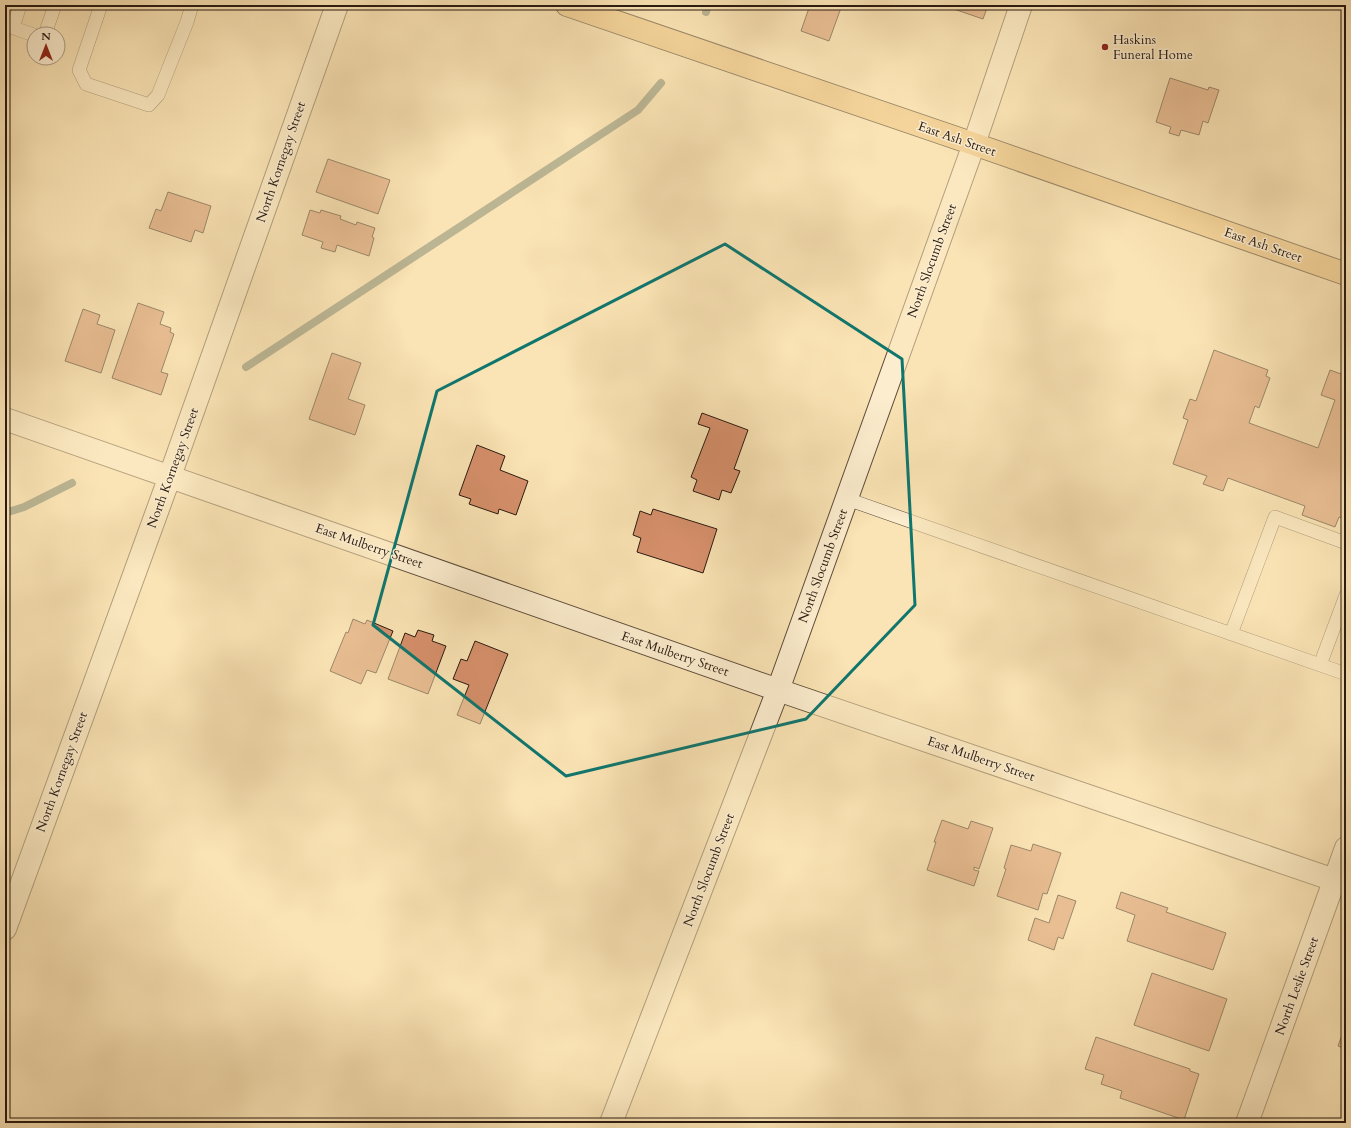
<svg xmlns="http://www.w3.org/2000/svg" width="1351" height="1128" font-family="Cardo,serif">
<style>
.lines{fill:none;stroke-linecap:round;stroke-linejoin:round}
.stream{stroke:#707d6b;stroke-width:8}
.building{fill:#d6906b;stroke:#291a11}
.service-casing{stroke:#5d4c3a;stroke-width:14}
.minor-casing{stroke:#5d4c3a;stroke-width:24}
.tertiary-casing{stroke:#5d4c3a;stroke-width:24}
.primary-casing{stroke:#291a11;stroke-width:24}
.service{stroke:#fcedce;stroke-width:13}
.minor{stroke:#fcedce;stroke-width:22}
.tertiary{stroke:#fcedce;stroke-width:22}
.primary{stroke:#edc27a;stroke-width:22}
.marked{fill:none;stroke:#0f766e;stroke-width:3;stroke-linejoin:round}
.poi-dot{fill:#8f2418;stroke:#fcedce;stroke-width:1.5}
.labels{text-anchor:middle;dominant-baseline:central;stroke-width:3;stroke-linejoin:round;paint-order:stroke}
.poi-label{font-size:13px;fill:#291a11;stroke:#fcedce;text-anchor:start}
.street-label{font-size:13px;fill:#291a11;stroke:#fcedce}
</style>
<rect width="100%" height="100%" fill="#fae3b4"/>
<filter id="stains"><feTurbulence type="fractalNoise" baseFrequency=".005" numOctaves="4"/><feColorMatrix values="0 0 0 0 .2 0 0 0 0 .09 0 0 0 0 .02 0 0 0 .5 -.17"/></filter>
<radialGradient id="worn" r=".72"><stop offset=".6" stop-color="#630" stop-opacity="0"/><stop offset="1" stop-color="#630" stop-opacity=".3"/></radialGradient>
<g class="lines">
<!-- stream -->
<path class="stream" d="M706 12 708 5
M246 367 638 110 661 83
M5 513 24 507 72 483"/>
</g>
<!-- building -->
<path class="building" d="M810 5H842L829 41 801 31Z
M942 5H988L983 19Z
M1170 78 1208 90 1209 87 1219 90 1208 123 1203 121 1199 135 1181 130 1179 136 1169 133 1171 127 1156 122Z
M328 159 390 180 378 214 316 192Z
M168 192 211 206 203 233 195 230 191 242 149 228 156 209 161 211Z
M310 210 320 213 321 210 341 216 340 219 356 225 357 222 375 228 372 237 374 238 369 256 337 245 335 252 321 248 323 242 302 235Z
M138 303 164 312 160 324 171 328 170 332 174 334 161 372 168 374 161 395 112 378Z
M83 309 100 315 97 324 115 330 101 373 65 361Z
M1214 350 1268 370 1266 376 1270 378 1259 408 1255 406 1249 423 1318 448 1335 400 1321 395 1330 370 1344 375 1346 370V519L1339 517 1335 527 1302 515 1305 506 1228 478 1223 491 1203 484 1207 476 1173 464 1188 420 1183 418 1190 399 1196 401Z
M332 353 361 363 348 399 365 405 355 435 309 419Z
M702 413 748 430 734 469 740 471 731 493 722 490 719 500 693 491 697 480 691 477 710 428 698 424Z
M477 445 505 456 500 470 528 481 516 515 499 509 498 514 469 504 471 499 459 495Z
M653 509 717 529 703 573 637 552 641 538 633 535 640 511 651 515Z
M353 619 365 624 367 620 393 631 376 673 367 670 361 684 330 671 346 632 348 633Z
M418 630 434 635 432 641 446 646 428 694 388 679 405 633 415 637Z
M475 641 508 654 480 724 457 715 469 685 453 679 461 659 467 661Z
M942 820 968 829 971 821 993 828 979 869 974 867V870L979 871 974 886 927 870 936 842H934Z
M1033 844 1061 853 1047 894 1043 893 1038 910 997 896 1006 869 1004 868 1011 845 1031 851Z
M1121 892 1168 908 1166 912 1226 933 1213 970 1127 941 1135 915 1116 908Z
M1058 895 1076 901 1063 939 1058 937 1054 950 1028 940 1035 918 1049 923Z
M1152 973 1227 999 1209 1051 1134 1025Z
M1346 1024V1049L1338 1046Z
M1096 1037 1190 1069V1071L1199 1074 1184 1120 1120 1098 1122 1091 1101 1084 1104 1075 1085 1069Z"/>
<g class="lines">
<defs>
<path id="service" d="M101 5 79 70 86 84 149 105 158 95 187 22 192 5
M5 25 34 35
M13 28 20 5
M45 34 55 5
M847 499 1346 674
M1231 634 1275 517 1346 543
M1320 665 1346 595"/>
<path id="minor" d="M974 144 1021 5
M5 419 778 690 1346 884
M5 929 170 476 337 5
M1247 1123 1346 848"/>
<path id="tertiary" d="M611 1123 778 690 974 144"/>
<path id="primary" d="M567 5 974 144 1346 274"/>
</defs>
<!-- service casing -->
<use href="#service" class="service-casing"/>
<!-- minor casing -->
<use href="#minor" class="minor-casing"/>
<!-- tertiary casing -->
<use href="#tertiary" class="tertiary-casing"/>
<!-- primary casing -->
<use href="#primary" class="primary-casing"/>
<!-- service -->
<use href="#service" class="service"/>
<!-- minor -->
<use href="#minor" class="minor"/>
<!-- tertiary -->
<use href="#tertiary" class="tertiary"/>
<!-- primary -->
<use href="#primary" class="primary"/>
</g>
<!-- marked area -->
<path d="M0 0H1351V1128H0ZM725 244 902 359 915 605 806 719 566 776 373 625 437 391Z" fill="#fae3b4" fill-opacity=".55" fill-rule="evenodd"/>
<path class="marked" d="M725 244 902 359 915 605 806 719 566 776 373 625 437 391Z"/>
<!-- markers -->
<circle class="poi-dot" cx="1105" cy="47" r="4"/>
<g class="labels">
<!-- poi labels -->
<g class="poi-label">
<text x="1113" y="40">Haskins<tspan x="1113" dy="15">Funeral Home</tspan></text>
</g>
<!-- street labels -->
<g class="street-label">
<text transform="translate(957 139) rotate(19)">East Ash Street</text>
<text transform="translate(281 162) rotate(-71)">North Kornegay Street</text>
<text transform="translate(1263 245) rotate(19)">East Ash Street</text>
<text transform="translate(932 261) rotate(-70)">North Slocumb Street</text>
<text transform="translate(173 468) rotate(-70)">North Kornegay Street</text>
<text transform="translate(369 546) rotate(19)">East Mulberry Street</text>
<text transform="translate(823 566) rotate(-70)">North Slocumb Street</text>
<text transform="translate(675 654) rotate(19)">East Mulberry Street</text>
<text transform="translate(981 759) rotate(19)">East Mulberry Street</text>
<text transform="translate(62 772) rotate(-70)">North Kornegay Street</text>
<text transform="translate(709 870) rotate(-69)">North Slocumb Street</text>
<text transform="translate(1297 986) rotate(-70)">North Leslie Street</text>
</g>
</g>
<!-- margin -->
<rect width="1351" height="1128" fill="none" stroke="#fae3b4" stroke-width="20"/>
<rect x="6" y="6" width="1339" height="1116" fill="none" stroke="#291a11" stroke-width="2"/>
<rect x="10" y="10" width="1331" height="1108" fill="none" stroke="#291a11"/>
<!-- north arrow -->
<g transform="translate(46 46)"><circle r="19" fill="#fcedce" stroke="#a89982"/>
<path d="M0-3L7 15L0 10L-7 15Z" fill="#8f2418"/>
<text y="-6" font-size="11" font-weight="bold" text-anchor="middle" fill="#291a11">N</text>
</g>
<rect width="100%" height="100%" filter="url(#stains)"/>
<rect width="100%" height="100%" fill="url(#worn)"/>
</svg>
